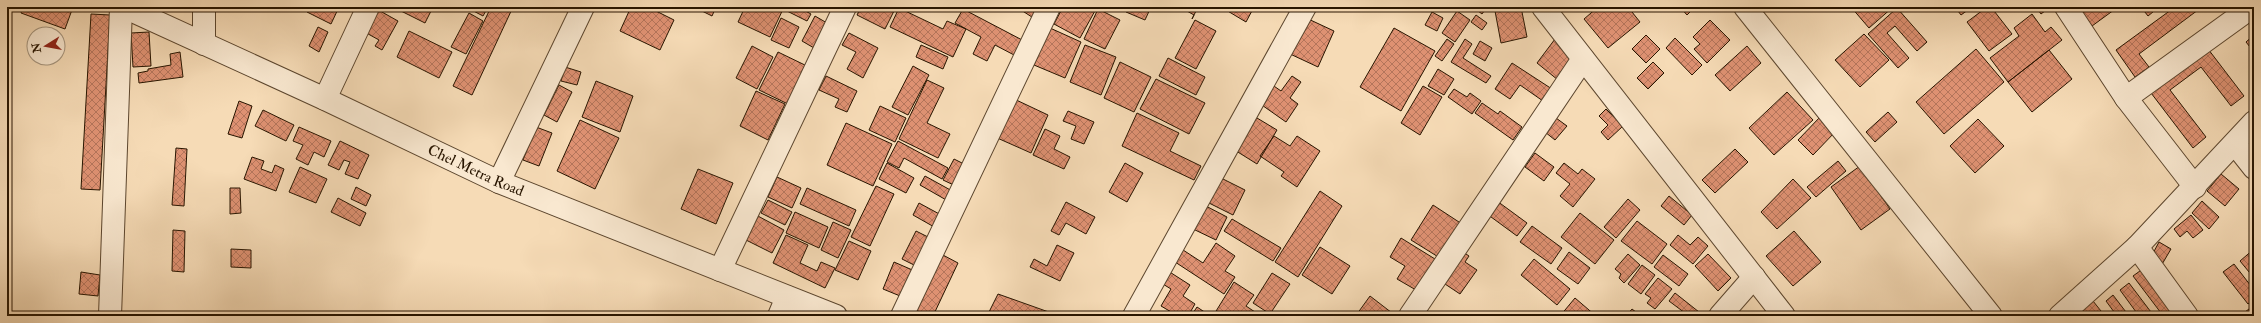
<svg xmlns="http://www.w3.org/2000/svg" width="2261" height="323" font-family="'IM FELL Double Pica',serif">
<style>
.building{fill:url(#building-cross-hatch);stroke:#281500}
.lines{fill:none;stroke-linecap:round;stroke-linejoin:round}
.minor-casing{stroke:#5c462e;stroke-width:24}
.minor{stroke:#f9e8d0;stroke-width:22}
.labels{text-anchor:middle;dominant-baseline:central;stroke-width:3;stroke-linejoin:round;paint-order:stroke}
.street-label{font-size:15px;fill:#281500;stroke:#f9e8d0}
</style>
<defs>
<pattern id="building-cross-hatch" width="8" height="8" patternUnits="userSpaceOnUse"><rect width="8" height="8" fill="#de9172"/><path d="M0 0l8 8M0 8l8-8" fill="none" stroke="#b4755b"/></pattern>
</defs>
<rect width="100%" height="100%" fill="#f6dbb6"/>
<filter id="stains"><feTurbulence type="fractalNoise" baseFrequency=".005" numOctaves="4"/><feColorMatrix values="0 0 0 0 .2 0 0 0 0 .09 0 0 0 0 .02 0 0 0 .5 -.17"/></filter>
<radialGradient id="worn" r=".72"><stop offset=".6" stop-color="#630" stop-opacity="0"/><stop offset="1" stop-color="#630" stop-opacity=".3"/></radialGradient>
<!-- building -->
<path class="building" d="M23 7H73L65 29 21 13Z
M309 7H339L331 24 307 12Z
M373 7 398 21 382 50 375 46 379 40 361 30Z
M398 7H433L425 23 397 9Z
M466 7H488L483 16Z
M491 7H513L472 95 453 86Z
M631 7H648L674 20 660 50 620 31Z
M694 7H716L712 16Z
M745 7H784L770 37 738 22Z
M787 7H798L811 14 807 21 785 10Z
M861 7H896L885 29 857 15Z
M1023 7H1042L1035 19 1021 10Z
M1063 7 1096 9 1080 38 1054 24Z
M1128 7H1151L1145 20 1126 12Z
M1180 7H1198L1192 19 1194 15Z
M1221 7H1254L1246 22Z
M1473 7H1487L1482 14Z
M1515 7H1521L1527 37 1501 43 1495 11Z
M1598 7H1628L1640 22 1608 48 1584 19Z
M1680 7H1695L1687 15Z
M1851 7H1893L1869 28Z
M1955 7H1972L1961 15Z
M1987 7H1991L2012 34 1989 51 1967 22Z
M2036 7H2050L2041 14Z
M2078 7H2118L2092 26Z
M2141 7H2159L2148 16Z
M2175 7H2202L2139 54 2149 67 2135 77 2116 50Z
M899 8 943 29 947 21 966 29 953 57 890 27Z
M1897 8 1927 42 1917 51 1895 26 1887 33 1909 58 1898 68 1868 34Z
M963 9 1024 41 1016 56 995 45 987 61 973 54 981 37 955 23Z
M1098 9 1120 20 1105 49 1084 39Z
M1457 11 1470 20 1455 42 1442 33Z
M1432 12 1443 18 1437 31 1425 25Z
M469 13 483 21 466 54 451 47Z
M91 14 110 15 100 190 81 189Z
M2032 14 2045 32 2051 27 2062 40 2008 82 1990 58 2019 36 2014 28Z
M1476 15 1487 23 1482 30 1471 22Z
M815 16 827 23 814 48 802 41Z
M1304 17 1334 31 1318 67 1288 53Z
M781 18 799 27 789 48 771 40Z
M1195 20 1216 31 1196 69 1175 58Z
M1710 20 1730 40 1707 63 1694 49 1700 44 1693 37Z
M318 27 328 32 319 52 309 46Z
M1050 28 1081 42 1065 78 1034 65Z
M1394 28 1435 51 1401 111 1360 87Z
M409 31 452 52 439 78 397 57Z
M149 32 151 66 133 67 131 33Z
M849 33 878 48 863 78 847 69 856 52 842 45Z
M1864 34 1889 60 1860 87 1835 60Z
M1646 35 1660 49 1646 63 1632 49Z
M2254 35V52L2246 42Z
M1675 38 1702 65 1692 75 1666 48Z
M1447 39 1454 44 1442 61 1435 56Z
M1465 39 1472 44 1463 58 1491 76 1486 83 1451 62Z
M1555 39 1577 55 1558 80 1537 63Z
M1480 41 1492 48 1485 61 1473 54Z
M921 45 948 57 943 69 916 57Z
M1085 45 1116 57 1101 95 1070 82Z
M2205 45 2244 96 2231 106 2201 67 2170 90 2206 137 2193 148 2148 89Z
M752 46 773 57 757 89 736 78Z
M1747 46 1761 63 1730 91 1715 75Z
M1976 49 2004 82 1944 134 1916 102Z
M2049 50 2072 79 2032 112 2008 82Z
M180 52 183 77 139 83 138 73 148 71V69L171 65 170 54Z
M778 52 809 67 790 105 759 90Z
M1168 58 1205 77 1196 95 1159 76Z
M1120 62 1151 77 1134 112 1104 98Z
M1653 62 1664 73 1648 89 1637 78Z
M1512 63 1552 89 1543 101 1520 85 1510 99 1495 89Z
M913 66 929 75 908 115 892 107Z
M565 67 581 72 577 85 561 81Z
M1438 69 1454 79 1444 95 1428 86Z
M826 76 857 91 847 112 835 107 839 99 819 90Z
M1292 76 1301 82 1290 98 1298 104 1286 122 1259 103 1271 84 1281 91Z
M1156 79 1205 103 1189 134 1140 109Z
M927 80 944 88 927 123 950 134 938 158 899 139Z
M596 81 633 96 620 132 582 117Z
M559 85 572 92 557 122 544 115Z
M1423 86 1442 97 1420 135 1401 123Z
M1454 89 1467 97 1470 93 1481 101 1472 114 1448 97Z
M756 91 785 104 768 140 740 126Z
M1787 92 1813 120 1774 155 1749 128Z
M1012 98 1048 115 1031 153 995 137Z
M239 101 252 106 242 138 228 134Z
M1482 103 1498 114 1500 111 1522 127 1513 140 1475 113Z
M880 106 906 118 895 142 869 130Z
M1606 109 1623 126 1608 140 1601 132 1608 125 1599 116Z
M263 110 294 125 286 141 255 126Z
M1068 111 1094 122 1084 144 1071 139 1076 126 1063 121Z
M1888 112 1897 122 1875 142 1866 132Z
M1137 113 1179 133 1170 151 1201 166 1194 180 1122 146Z
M1252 115 1277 130 1257 164 1233 149Z
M1821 116 1836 131 1813 155 1798 140Z
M1556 118 1567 126 1555 140 1545 132Z
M1978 119 2004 146 1975 173 1950 146Z
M580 120 619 138 595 189 557 171Z
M846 123 892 144 873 186 827 165Z
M299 127 331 141 324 157 314 152 308 165 296 159 303 145 293 141Z
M536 127 552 133 539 166 523 160Z
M1045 129 1060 136 1054 149 1070 157 1064 169 1033 155Z
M1274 136 1290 146 1297 136 1320 151 1297 187 1281 176 1284 172 1260 156Z
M340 141 369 155 358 179 345 174 350 162 344 160 339 170 328 165Z
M898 141 948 168 942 179 904 158 899 168 887 162Z
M176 148 187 149 184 206 172 205Z
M1735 149 1748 162 1715 193 1702 180Z
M1535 153 1554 167 1544 181 1525 167Z
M252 157 264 161 261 169 272 173 275 165 284 169 276 191 244 179Z
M954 159 968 166 958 187 943 180Z
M1838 161 1846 171 1816 197 1807 187Z
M887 163 914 178 906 193 879 179Z
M1125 163 1143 173 1127 202 1109 192Z
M1564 163 1578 174 1582 169 1595 179 1573 207 1560 196 1570 184 1556 173Z
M1860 166 1890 209 1861 230 1831 187Z
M300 167 327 179 316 203 289 192Z
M698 169 733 183 716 224 681 209Z
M2221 174 2239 189 2225 206 2207 191Z
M925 176 954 192 948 201 920 185Z
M1217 176 1245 190 1233 215 1205 201Z
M777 177 801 188 792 208 768 197Z
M1793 179 1811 198 1777 229 1761 212Z
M876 186 894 194 870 246 851 237Z
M356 187 371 195 366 206 351 199Z
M230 188H240L241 213 230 214Z
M807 188 856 210 849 226 800 204Z
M1320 191 1342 206 1298 277 1275 262Z
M1669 196 1692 215 1684 225 1661 206Z
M338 198 366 213 360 226 331 212Z
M1628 199 1640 210 1616 238 1604 227Z
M768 200 792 212 785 225 761 213Z
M1497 201 1527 223 1517 236 1487 214Z
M2202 201 2219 217 2209 229 2192 213Z
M1066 202 1095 217 1086 234 1066 223 1059 235 1051 231Z
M919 203 943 216 936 228 913 215Z
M1202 204 1227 217 1216 240 1191 228Z
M1433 205 1462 224 1440 258 1411 240Z
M795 212 828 227 819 248 786 233Z
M1580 213 1614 240 1595 264 1561 237Z
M756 215 784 230 772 253 744 239Z
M2191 215 2203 230 2193 238 2187 231 2180 237 2174 229Z
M1232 219 1281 248 1273 261 1224 231Z
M1637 221 1667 244 1652 264 1621 241Z
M833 222 851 230 838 258 821 250Z
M1532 226 1562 248 1551 264 1520 242Z
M173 230 185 231 184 272 172 271Z
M916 231 934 240 920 268 902 259Z
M1794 231 1821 262 1793 286 1766 256Z
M786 235 808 245 800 263 817 271 821 262 835 268 825 288 773 263Z
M1678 235 1690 245 1698 237 1708 246 1693 264 1670 245Z
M1401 238 1435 259 1416 290 1397 279 1405 266 1390 257Z
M849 241 871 251 858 280 835 270Z
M2159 242 2171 249 2161 266 2150 259Z
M1216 243 1235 256 1225 271 1235 277 1224 294 1172 260 1180 248 1203 263Z
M1057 245 1074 253 1060 281 1030 267 1034 259 1047 266Z
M1320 247 1350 266 1332 294 1302 275Z
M231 249 251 250V268L231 267Z
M2254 249V278L2240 261Z
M1463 252 1469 256 1465 262 1477 270 1460 294 1442 282Z
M1569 252 1590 268 1578 284 1557 269Z
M941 254 958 263 933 316H920L921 314 914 310Z
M1628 254 1640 265 1624 283 1619 278 1621 274 1615 269Z
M1708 254 1731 278 1718 291 1695 266Z
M1663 255 1688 274 1679 286 1654 267Z
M1534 259 1570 289 1557 305 1521 275Z
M894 262 917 272 905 298 883 289Z
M2234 264 2254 290V299L2248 304 2223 272Z
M1642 265 1655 275 1641 294 1628 284Z
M2144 268 2175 316H2157L2161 313 2133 276Z
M1165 269 1190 285 1183 296 1195 304 1188 316H1178L1161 306 1171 289 1158 281Z
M81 272 100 275 98 296 79 294Z
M1272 273 1290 284 1270 314 1253 303Z
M1658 278 1672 289 1655 309 1647 303 1651 298 1645 294Z
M1234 282 1254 295 1246 306 1261 316H1213Z
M2129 283 2154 316H2139L2120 290Z
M1675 293 1699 312 1696 316H1689L1669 301Z
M998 294 1060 316H987Z
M2113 295 2129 316H2117L2106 301Z
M1370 296 1396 316H1359L1357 314Z
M1575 298 1596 316H1560Z
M2093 301 2105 316H2075Z
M2254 305V316H2240Z
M1197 307 1209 315 1208 316H1191Z
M1632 309 1641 316H1626Z"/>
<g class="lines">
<defs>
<g id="minor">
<path id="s1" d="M124 7 325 99 499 182 836 316"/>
<path d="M1543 7 1784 316"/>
<path d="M1745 7 1991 316"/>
<path d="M2066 7 2126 98 2195 187"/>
<path d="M204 44V7"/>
<path d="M2126 98 2252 7"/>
<path d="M325 99 368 7"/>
<path d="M2235 144 2254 168"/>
<path d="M499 182 583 7"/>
<path d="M2137 247 2187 316"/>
<path d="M720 270 845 7"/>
<path d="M110 316 121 7"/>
<path d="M779 316 787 297"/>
<path d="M902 316 1049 7"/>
<path d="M1134 316 1305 7"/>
<path d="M1410 316 1583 59"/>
<path d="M1720 316 1754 277"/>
<path d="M2060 316 2137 247 2254 122"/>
</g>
</defs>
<!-- minor casing -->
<use href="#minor" class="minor-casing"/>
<!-- minor -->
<use href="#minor" class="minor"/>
</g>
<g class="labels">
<!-- street labels -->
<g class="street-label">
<text stroke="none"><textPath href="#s1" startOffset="388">Chel Metra Road</textPath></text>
</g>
</g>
<!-- margin -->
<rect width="2261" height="323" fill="none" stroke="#f6dbb6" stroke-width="24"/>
<rect x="8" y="8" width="2245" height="307" fill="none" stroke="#281500" stroke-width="2"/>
<rect x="12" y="12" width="2237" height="299" fill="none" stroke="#281500"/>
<!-- north arrow -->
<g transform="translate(46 46) rotate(259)"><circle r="19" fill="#f9e8d0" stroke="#a5947d"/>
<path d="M0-3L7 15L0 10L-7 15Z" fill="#8f2418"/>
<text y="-6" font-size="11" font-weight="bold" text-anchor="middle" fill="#281500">N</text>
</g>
<rect width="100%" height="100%" filter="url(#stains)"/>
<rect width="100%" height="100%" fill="url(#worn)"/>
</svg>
